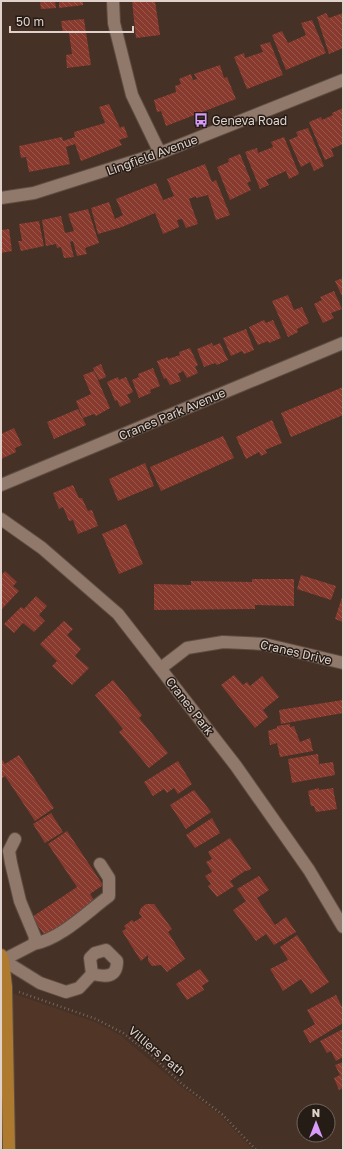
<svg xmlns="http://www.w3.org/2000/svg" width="344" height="1151" font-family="'Golos Text',sans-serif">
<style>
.built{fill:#513627}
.building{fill:url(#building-back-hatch)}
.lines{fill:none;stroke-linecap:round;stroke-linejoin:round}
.minor-casing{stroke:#5e4d43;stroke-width:14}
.major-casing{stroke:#5e4d43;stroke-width:14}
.path{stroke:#78655c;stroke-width:2.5;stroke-dasharray:1 3;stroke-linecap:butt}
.minor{stroke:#90786b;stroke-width:12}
.major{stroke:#ad7a30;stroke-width:12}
.labels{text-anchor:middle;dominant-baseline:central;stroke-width:3;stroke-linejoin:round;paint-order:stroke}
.poi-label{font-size:12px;fill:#e0d2cb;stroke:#251c16;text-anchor:start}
.street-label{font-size:12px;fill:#e0d2cb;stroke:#251c16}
</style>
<defs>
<pattern id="building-back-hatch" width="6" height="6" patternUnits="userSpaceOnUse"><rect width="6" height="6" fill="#893a2e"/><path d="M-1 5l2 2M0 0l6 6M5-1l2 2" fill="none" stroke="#99564b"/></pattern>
</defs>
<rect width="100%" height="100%" fill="#463126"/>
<!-- built -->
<path class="built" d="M3 990 95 1022 120 1035 179 1085 220 1115 253 1150H14Z"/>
<!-- building -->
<path class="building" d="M40 1H55L56 8 41 9Z
M59 1H83V5L59 8Z
M132 1H155L160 35 136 38Z
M326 13 329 18 343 13V48L329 54 317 17Z
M84 19 91 65 67 68 66 55 72 54 69 33H63L61 21Z
M312 20 326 53 286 70 272 35 282 31 288 43 306 35 301 23Z
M270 42 283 75 247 89 234 57 244 53 245 58 263 52 260 45Z
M220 65 224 78 227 77 236 99 166 126 161 111 157 112 154 100 176 92 175 86 181 84 179 79 191 74 193 80 197 79 194 74Z
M109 104 120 128 124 126 128 137 119 140 122 145 81 161 75 144 66 147 70 164 29 172 26 157 21 158 19 146 62 137 63 141 75 137 74 132 105 123 99 107Z
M343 108V144L331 149 334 156 325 160 309 122 321 117 322 120 333 115 332 113Z
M308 128 324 166 314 171 310 162 301 167 289 140 298 136 296 132Z
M284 137 299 174 289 179 286 171 266 180 269 185 260 189 245 152 257 148 258 153 273 147 271 142Z
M240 154 251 181 247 183 251 190 230 200 217 167 229 162 228 159Z
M205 164 212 182 216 180 230 215 216 220 208 195 196 198V196L189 199 198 224 186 228 182 219 177 220 179 227 163 234 155 213 122 227 98 234 91 208 109 202 115 219 123 215 116 199 156 183 163 200 174 196 167 179Z
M88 209 99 243 85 248 87 254 77 256 73 241 70 242 74 257 64 258 61 247 57 248 56 244 46 246 42 220 61 216 65 233 74 231 68 214Z
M39 221 44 246 21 251 18 241H22L19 224Z
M9 229 12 251 1 253V230Z
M343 278V298L335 281Z
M334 291 342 309 331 313 334 318 323 323 314 304 322 300 320 297Z
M288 295 294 310 302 307 309 323 297 329 298 332 288 337 272 301Z
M264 320 266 323 273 320 281 338 269 343 268 341 258 345 249 327Z
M246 329 254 350 244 354 242 351 231 356 223 338Z
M212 343 213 346 220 343 228 360 217 365 215 363 204 367 197 349Z
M190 348 198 365 195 367 198 373 187 378 183 371 178 374 181 381 170 385 166 378 164 379 157 361 168 357V359L180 355 179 352Z
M101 364 106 377 99 380 93 368Z
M153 368 160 386 150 390 151 393 139 398 132 380 139 377 138 374Z
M94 371 110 408 96 416 94 414 83 418 76 401 91 394 83 375Z
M118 377 119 380 126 377 133 392 127 395 131 402 120 407 117 400 115 401 107 382Z
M343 387V415L291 437 281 413Z
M78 409 86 425 54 439 47 422Z
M272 420 282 443 265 450 267 453 261 456 259 452 246 459 236 437Z
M14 428 22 445 15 448 16 452 1 459V434Z
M223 436 234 458 161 491 150 467Z
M145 463 154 486 118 501 109 479Z
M73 485 79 498H82L88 511 92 510 98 526 78 534 73 520 69 521 63 507 59 509 53 493Z
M126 524 143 564 119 574 102 534Z
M5 571 17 582 13 586 19 591 1 610V576Z
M301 575 336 586 331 600 297 589Z
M252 579H294V606L255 605V609L154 610V584L191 585V581L252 582Z
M343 594V622L335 619Z
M36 596 47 606 39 615 45 621 34 632 23 623 14 633 4 624 21 607 24 609Z
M64 621 73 629 67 635 81 649 75 656 89 668 72 685 52 666 57 661 40 644Z
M234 675 243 685 247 682 250 686 262 676 279 697 263 710 268 717 255 728 221 685Z
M113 680 142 715 139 718 168 753 149 768 119 732 123 729 95 695Z
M343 700V713L281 724 279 710Z
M290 724V727L294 726 300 742 310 738 313 751 280 757 277 743 270 745 268 731 277 728V726Z
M318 754 319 764 333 762 335 775 292 783 288 759Z
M19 755 54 808 35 821 5 776 1 779V758L5 764Z
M178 761 192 784 178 794 174 788 167 793 164 789 153 796 144 782Z
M319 788V790L333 788 337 809 316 812 314 806H311L308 791Z
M194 790 211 812 186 829 170 805Z
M51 813 63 832 45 843 33 824Z
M212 818 220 833 195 848 186 835Z
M67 831 103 885 90 894 96 903 45 936 32 917 77 887 48 844Z
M230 838 251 868 250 870 245 871 230 881 234 886 217 897 208 886 211 884 205 876 212 872 206 862 212 859 208 852Z
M259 876 269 890 257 898 275 925 286 917 296 932 274 945 266 934 256 941 233 910 246 901 237 889Z
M146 904H154L172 929 168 932 185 959 167 972 161 965 152 966 148 961V955L141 961 122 931 126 929 124 926 132 920 134 922 142 917 139 913 141 908Z
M297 935 329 982 311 994 301 979 283 991 270 969 288 960 280 947Z
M200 969 209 981 202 986 204 990 187 1000 176 984Z
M336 995 343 1009V1023L310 1043 303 1031 315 1024 307 1010Z
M343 1029V1057L336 1061 331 1051 327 1053 320 1041Z
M343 1062V1088L339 1090 334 1078 340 1075 335 1065Z"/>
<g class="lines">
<defs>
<path id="minor" d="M113 1 114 23 132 95 160 153
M1 198 34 193 160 153 343 80
M1 485 343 343
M1 519 42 548 118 614 236 766 309 870 343 927
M161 668 187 648 223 642 264 644 343 663
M34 944C62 938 86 913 109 896V878L100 864
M3 960 40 983 66 992 79 988 92 974 90 958 95 953 106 950 117 961C117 978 106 977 92 974
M3 960 34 944 35 937 20 901 11 863 9 851 15 839"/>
<path id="major" d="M1 955 3 960 6 987 9 1150"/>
</defs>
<!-- minor casing -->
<use href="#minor" class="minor-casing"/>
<!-- major casing -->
<use href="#major" class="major-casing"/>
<!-- path -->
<path class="path" d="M19 992 96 1019 123 1033 149 1053 182 1084 223 1115 256 1150"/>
<!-- minor -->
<use href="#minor" class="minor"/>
<!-- major -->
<use href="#major" class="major"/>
</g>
<!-- icons -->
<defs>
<symbol id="bus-bare" viewBox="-9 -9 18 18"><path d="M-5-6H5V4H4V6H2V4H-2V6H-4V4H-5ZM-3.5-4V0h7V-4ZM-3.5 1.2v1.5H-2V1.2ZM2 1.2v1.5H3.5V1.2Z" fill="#d79bf9" stroke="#251c16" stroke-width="2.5" paint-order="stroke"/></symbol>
</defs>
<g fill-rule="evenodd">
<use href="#bus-bare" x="191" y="110" width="20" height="20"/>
</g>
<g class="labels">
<!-- poi labels -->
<g class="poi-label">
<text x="212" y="120">Geneva Road</text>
</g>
<!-- street labels -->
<g class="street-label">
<text transform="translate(152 155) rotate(-20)">Lingfield Avenue</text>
<text transform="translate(172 414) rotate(-23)">Cranes Park Avenue</text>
<text transform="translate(296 652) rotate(13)">Cranes Drive</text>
<text transform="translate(190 706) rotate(52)">Cranes Park</text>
<text transform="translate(157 1051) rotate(40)">Villiers Path</text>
</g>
</g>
<!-- border -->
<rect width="344" height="1151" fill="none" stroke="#e0d2cb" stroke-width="4"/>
<!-- north arrow -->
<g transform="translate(316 1123)"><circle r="19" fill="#251c16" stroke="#70655e"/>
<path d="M0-3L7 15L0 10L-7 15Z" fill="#d79bf9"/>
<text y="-6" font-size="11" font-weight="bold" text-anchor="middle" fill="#e0d2cb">N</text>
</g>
<!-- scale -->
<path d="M10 26v6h123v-6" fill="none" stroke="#e0d2cb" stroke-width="2"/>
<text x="16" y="26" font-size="12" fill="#e0d2cb" stroke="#251c16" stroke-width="3" paint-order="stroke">50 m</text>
</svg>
